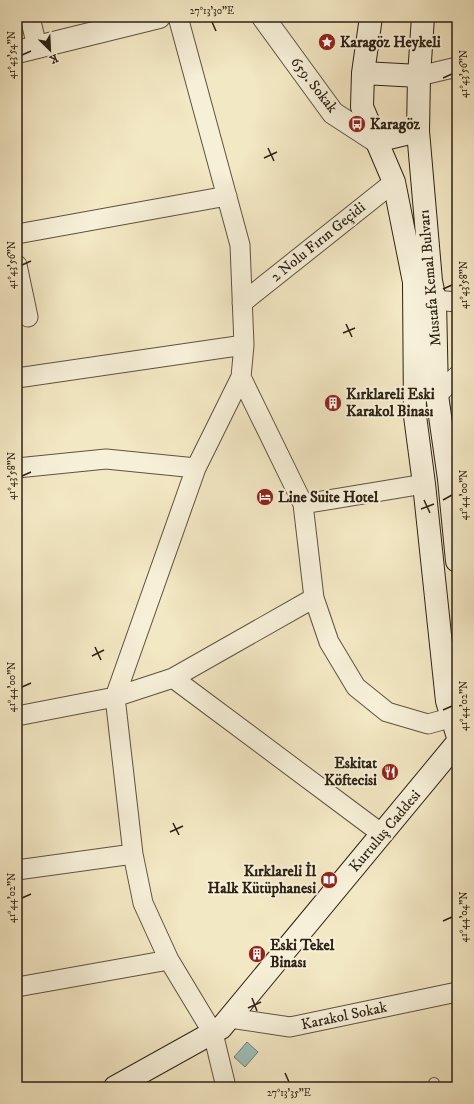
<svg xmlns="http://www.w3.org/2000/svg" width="474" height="1104" font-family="'IM FELL DW Pica',serif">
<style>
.water{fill:#9dbfba;stroke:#708078}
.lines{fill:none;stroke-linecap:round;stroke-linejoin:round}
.service-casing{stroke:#5e5340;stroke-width:12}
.minor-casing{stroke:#5e5340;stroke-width:21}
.tertiary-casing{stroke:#5e5340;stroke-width:24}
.secondary-casing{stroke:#2c2114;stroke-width:24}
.service{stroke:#f7f0d9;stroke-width:10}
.minor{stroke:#f7f0d9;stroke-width:19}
.tertiary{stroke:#f7f0d9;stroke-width:22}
.secondary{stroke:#f7f0d9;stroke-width:22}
.ticks{fill:none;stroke:#2c2114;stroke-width:1.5}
.labels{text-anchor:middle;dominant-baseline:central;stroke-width:4;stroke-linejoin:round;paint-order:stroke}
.poi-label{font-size:15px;font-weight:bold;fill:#2c2114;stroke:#f7f0d9;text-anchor:start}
.street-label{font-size:15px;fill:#2c2114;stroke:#f7f0d9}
.neatline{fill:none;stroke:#2c2114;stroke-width:1.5}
.ticks-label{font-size:10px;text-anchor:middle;fill:#2c2114}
</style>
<rect width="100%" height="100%" fill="#f3e8c4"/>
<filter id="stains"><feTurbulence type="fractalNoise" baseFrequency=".005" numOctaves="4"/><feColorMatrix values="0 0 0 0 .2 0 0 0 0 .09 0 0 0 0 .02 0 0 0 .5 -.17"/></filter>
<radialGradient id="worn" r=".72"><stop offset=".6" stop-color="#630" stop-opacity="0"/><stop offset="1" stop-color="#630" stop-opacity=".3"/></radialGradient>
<!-- water -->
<path class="water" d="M247 1042 258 1052 245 1067 234 1057Z"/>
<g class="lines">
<defs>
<path id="service" d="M434 1087V1083"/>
<path id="minor" d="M30 17 37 47
M178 17 240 245 244 345 241 377 196 468 115 697 133 854 143 903 169 960 213 1033 226 1087
M419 76 457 67
M17 234 227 196
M17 265 28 317
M435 300 457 302
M242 303 394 182
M17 378 244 345
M437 395 457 376
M17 468 106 459 196 468
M303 504 424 484
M314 598 329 642 356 687 387 712 428 724 457 716
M173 678 382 834
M17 716 115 697 173 678 314 598 303 504 241 377
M17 870 133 854
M17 987 169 960
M230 1018 290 1027 457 992"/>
<path id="tertiary" d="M263 17 333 113 376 141
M17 52 159 17"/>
<path id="secondary" d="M371 17 363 73 362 107 394 182 414 282 415 416 424 484 447 701 457 734
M423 17 419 76 418 131 431 281 435 300 437 395 449 479 457 561
M363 73 419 76
M376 141 418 131
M115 1087 221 1028 457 743"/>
</defs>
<!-- service casing -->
<use href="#service" class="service-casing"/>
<!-- minor casing -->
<use href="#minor" class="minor-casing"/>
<!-- tertiary casing -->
<use href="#tertiary" class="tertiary-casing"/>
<!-- secondary casing -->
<use href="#secondary" class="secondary-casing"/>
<!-- service -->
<use href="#service" class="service"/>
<!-- minor -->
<use href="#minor" class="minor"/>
<!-- tertiary -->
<use href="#tertiary" class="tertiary"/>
<!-- secondary -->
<use href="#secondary" class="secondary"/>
</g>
<!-- ticks -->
<path class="ticks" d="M212 22 216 31M22 55 31 51M443 78 452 74M268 148 274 161M264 158 277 152M22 265 31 261M443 289 452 285M346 324 352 337M343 333 355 328M22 476 31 472M424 500 430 513M443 500 452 495M421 509 434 504M95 647 101 660M92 656 104 650M22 687 31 683M443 710 452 706M173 823 179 835M170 832 183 826M22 898 31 894M443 921 452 917M252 998 257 1011M248 1008 261 1002M285 1073 289 1082"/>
<!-- icons -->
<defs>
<symbol id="sight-disc" viewBox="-11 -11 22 22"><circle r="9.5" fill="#8f2418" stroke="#f7f0d9"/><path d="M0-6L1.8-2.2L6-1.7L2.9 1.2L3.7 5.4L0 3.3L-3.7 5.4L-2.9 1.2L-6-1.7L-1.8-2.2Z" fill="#fff"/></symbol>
<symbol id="bus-disc" viewBox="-11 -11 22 22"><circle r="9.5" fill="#8f2418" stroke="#f7f0d9"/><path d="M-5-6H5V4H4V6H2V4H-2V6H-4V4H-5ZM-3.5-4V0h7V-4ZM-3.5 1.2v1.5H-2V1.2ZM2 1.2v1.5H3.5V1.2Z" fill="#fff"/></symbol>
<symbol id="building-disc" viewBox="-11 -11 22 22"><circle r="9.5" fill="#8f2418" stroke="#f7f0d9"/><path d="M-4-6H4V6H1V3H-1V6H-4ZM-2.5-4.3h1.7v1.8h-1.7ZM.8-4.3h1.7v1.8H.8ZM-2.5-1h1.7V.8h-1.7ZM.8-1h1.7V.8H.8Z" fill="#fff"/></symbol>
<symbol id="hotel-disc" viewBox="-11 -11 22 22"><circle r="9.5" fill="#8f2418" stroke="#f7f0d9"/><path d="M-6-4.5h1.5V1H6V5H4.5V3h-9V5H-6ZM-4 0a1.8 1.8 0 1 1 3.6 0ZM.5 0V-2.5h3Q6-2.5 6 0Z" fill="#fff"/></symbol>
<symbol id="restaurant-disc" viewBox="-11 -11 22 22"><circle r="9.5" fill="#8f2418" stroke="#f7f0d9"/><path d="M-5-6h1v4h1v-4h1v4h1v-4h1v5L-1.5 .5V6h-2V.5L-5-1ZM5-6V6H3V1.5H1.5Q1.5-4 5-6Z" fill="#fff"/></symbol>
<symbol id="library-disc" viewBox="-11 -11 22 22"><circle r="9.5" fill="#8f2418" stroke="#f7f0d9"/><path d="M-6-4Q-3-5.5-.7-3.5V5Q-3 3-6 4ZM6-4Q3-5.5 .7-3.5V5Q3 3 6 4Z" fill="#fff"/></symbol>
</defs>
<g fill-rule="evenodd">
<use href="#sight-disc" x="317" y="32" width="20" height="20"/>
<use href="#bus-disc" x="347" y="114" width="20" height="20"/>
<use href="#building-disc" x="323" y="393" width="20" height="20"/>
<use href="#hotel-disc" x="255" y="487" width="20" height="20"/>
<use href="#restaurant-disc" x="380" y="762" width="20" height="20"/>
<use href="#library-disc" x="319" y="870" width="20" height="20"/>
<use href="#building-disc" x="247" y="944" width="20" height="20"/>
</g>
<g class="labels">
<!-- poi labels -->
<g class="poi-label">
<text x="340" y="42">Karagöz Heykeli</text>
<text x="370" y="124">Karagöz</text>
<text x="346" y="394">Kırklareli Eski<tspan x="346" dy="17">Karakol Binası</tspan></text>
<text x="278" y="497">Line Suite Hotel</text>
<text x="377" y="763" text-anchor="end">Eskitat<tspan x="377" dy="17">Köftecisi</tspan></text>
<text x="316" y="871" text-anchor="end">Kırklareli İl<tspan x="316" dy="17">Halk Kütüphanesi</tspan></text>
<text x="270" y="945">Eski Tekel<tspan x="270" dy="17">Binası</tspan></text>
</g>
<!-- street labels -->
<g class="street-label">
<text transform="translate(314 85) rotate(52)">659. Sokak</text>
<text transform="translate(318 242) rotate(-39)">2 Nolu Fırın Geçidi</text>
<text transform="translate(430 278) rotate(-95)">Mustafa Kemal Bulvarı</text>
<text transform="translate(385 831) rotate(-50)">Kurtuluş Caddesi</text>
<text transform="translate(344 1016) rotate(-12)">Karakol Sokak</text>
</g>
</g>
<!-- margin -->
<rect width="474" height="1104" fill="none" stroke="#f3e8c4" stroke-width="44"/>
<!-- north arrow -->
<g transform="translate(50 50) rotate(156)" stroke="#f7f0d9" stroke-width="3" paint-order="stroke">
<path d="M0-3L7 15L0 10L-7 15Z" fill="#2c2114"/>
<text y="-6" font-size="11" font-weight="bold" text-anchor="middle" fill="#2c2114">K</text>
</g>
<rect x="22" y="22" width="430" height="1060" class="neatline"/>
<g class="ticks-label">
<text x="212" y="14">27°13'30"E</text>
<text transform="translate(11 55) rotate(-90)" y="4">41°43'54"N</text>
<text transform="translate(463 74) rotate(-90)" y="4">41°43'56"N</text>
<text transform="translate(11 265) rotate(-90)" y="4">41°43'56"N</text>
<text transform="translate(463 285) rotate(-90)" y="4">41°43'58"N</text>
<text transform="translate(11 476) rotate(-90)" y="4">41°43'58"N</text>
<text transform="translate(463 495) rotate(-90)" y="4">41°44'00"N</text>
<text transform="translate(11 687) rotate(-90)" y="4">41°44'00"N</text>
<text transform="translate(463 706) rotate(-90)" y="4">41°44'02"N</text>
<text transform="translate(11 898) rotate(-90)" y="4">41°44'02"N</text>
<text transform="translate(463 917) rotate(-90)" y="4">41°44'04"N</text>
<text x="289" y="1096">27°13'35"E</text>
</g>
<rect width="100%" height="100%" filter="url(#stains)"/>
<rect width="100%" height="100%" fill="url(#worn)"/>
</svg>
